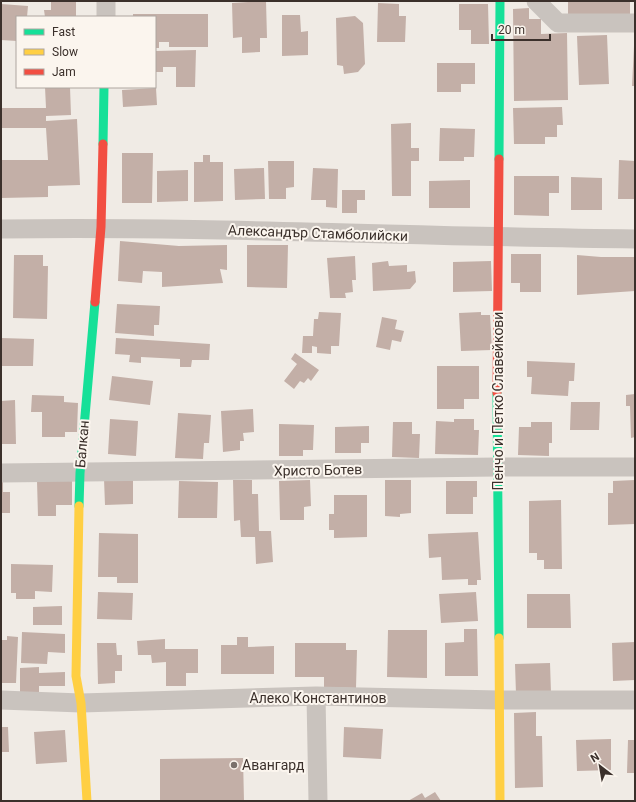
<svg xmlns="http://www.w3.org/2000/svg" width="636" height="802" font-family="Roboto,sans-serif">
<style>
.building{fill:#c3afa7}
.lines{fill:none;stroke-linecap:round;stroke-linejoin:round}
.street{stroke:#c9c3be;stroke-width:19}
.fast{stroke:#16e098;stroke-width:9}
.slow{stroke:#ffcf43;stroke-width:9}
.jam{stroke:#f24e42;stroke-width:9}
.poi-dot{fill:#7a716c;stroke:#fbf5ee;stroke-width:1.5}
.labels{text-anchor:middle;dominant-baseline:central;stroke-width:4;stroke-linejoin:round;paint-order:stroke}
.street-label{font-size:14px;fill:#3b302b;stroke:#fbf5ee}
.poi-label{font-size:14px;fill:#3b302b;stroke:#fbf5ee;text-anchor:start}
</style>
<rect width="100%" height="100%" fill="#f0ebe5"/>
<!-- building -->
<path class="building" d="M70 1H76V17H45L44 10H51V2Z
M266 1 267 38H260V52L242 53V37L233 38 232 3Z
M568 1H630V18L568 17Z
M378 3 399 4V16H406L405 42H377Z
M1 4 28 6 27 17H17V41L1 40Z
M459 4H488L489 44H471V30H459Z
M529 8V19H541V34L567 33 568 100 514 101 513 9Z
M133 14H208V47H169V42H159V48H155V17H133Z
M282 15H300L301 32 308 31V55L282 56Z
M355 16 363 23 365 64 358 72 344 74 343 66 337 65 336 18Z
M607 35 609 84 579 85 577 36Z
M634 46H635V86H632Z
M196 50 195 87H176V67H163V72H156L155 51Z
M437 63H475V84H461V92H437Z
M45 87H70L71 115 46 116V121L77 119 80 185 48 186V197L1 198V160H48L46 128H1V108H46Z
M156 88 157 105 123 107 122 90Z
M562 107 563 125H557V137H545V144H514L513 108Z
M411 123V148H419V161H411V196H392L391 124Z
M440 128 475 129 474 157H464V161H439Z
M122 153H153L152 203H122Z
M203 155H210V162H223V201L194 202V162H203Z
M619 160 635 161V199H618Z
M268 161H294V187L286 188V199H269Z
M264 168 265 199 235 200 234 169Z
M313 168 338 169 337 208 326 207V200H311Z
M188 170V201L157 202V171Z
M514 176H559V193H549V216L514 215Z
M571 177 602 178V210H571Z
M470 180V208H429V181Z
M342 190H365V200H357V213H342Z
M120 241 179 246 227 245V270L220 269 223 283 162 287V272L143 271 142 283 118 281Z
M247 245H288L287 288 247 287Z
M511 254H541V292H520V283H511Z
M14 255H43V266H48L47 319 13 318Z
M577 255 601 257H635V291L577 295Z
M355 256 356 280H352L353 292 345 293 346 298H330L327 258Z
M388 261 389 266 407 265V272L415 271 416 282 410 289 373 291 372 263Z
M491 261 492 291 453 292V262Z
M117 304 160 306 159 325H154V336L115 333Z
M319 312 341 313 339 346H331V354L317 353V347L312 346V353H302L303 336H313L314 319H318Z
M481 312V315H490L492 350 461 351 459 313Z
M382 317 397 320 395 329 404 331 401 342 392 340 390 350 376 347Z
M1 338 34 339 33 366H1Z
M116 338 210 344 209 360H192L191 367H180V359L141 357V363L129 362 130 355 115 354Z
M295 353 319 370 311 381 308 378 304 383 300 381 294 389 284 381 297 364 291 359Z
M527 361 575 363 574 381H569L568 396 531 394 532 377H527Z
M437 366H479V399H464V409H437Z
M112 376 153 381 150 405 109 400Z
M635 394V437L631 438 630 406H626V395Z
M32 395 64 396V402L78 403 77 432H65V437H42V412H31Z
M15 400 16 444H1V401Z
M571 402H600L599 430H570Z
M253 409 254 432 243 433 244 441H240V450L223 452 221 411Z
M178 413 211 415 209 443H204L203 459 175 458Z
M110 419 138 421 136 456 108 454Z
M454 419H474V430H479L478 455 435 454 436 421 454 422Z
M393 422H412V434H420L419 458 392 457Z
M531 422H552V443H549V456L518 455 519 427H531Z
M279 424 314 425 313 450H303V456H279Z
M369 426V443H361V453H335V427Z
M133 478V504L105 505 104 479Z
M1 480H3V492H10V513H1Z
M72 480V505H56V516H38L37 481Z
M233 480H252V494H258L259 531H271L273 562 256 564 255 537H241L240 520 234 521Z
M310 480 311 506 304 507V520H280L279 481Z
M385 480H411V513L400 514V517L385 516Z
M635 480V524L608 525V493H613V481Z
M179 481 218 482 217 518H178Z
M446 481H477V497H473V514H446Z
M334 495H367V537L334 538V530H329V514H334Z
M561 500 562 569H544V560H537V553H529V501Z
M478 532 481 580H477V585H468V579L442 580 441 557 429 558 428 534Z
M99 533 138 534V583H117V577H98Z
M11 564 53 565 52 592 35 591V599H16V593H11Z
M98 592 133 593 132 620 97 619Z
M476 592 478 621 441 623 439 594Z
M527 594H570L571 628H527Z
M62 606V625H33V607Z
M464 629H477L478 676H445V643L464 642Z
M388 630H427V678L387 677Z
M22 632 65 634V653L48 652 47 664 21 663Z
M7 636 18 637 16 683H1V640H7Z
M237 637H248V647L274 646V674H221V645H237Z
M165 639V649H198V673H186V686H166V662L152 663 151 655H138L137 641Z
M635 642V680L613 681 612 643Z
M97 643H116L117 655H122V671H115V683L98 684Z
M295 643H346V650H357L356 688 324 687V677H295Z
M550 663 551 693 516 694 515 664Z
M39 667V673L65 672V686H39V692H20V668Z
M536 712V736H542L543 787 515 788 514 713Z
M1 727H8L9 752H1Z
M344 727 383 729 381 759 343 757Z
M65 730 67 762 36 764 34 732Z
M611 739V770L577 771 576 740Z
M628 740H635V773H627Z
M243 758 244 801H160V759Z
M435 792 441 801H408L422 793 425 798Z"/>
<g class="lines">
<!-- street -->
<path class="street" d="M536 1 558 23H635
M106 17V1
M1 229C212 226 424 237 635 239
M1 473 497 467H635
M316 696 318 801
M1 700 81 703 316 696 498 700H635"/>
<!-- fast -->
<path class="fast" d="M103 144 104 87
M499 159 500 1
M497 393 499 638
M79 506 80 473 95 302"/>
<!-- slow -->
<path class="slow" d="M79 506 76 676 81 703 87 801
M499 638 500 801"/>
<!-- jam -->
<path class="jam" d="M95 302 101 227 103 144
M497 393 499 159"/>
</g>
<!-- markers -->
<circle class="poi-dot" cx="234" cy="765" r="4"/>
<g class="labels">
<!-- street labels -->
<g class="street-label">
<text transform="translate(318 233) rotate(2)">Александър Стамболийски</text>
<text transform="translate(498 401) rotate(-90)">Пенчо и Петко Славейкови</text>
<text transform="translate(82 444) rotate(-85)">Балкан</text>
<text transform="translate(318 470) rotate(-1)">Христо Ботев</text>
<text x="318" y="698">Алеко Константинов</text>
</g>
<!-- poi labels -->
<g class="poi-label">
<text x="242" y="765">Авангард</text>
</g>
</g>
<!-- border -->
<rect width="636" height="802" fill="none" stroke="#3b302b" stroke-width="4"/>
<!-- legend -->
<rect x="16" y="16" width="140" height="72" fill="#fbf5ee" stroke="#aea6a0"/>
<rect x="24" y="29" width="20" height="6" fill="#16e098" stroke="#aea6a0"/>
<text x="52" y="36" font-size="12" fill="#3b302b">Fast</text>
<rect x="24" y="49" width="20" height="6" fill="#ffcf43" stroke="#aea6a0"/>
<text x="52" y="56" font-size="12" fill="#3b302b">Slow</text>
<rect x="24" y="69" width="20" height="6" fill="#f24e42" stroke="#aea6a0"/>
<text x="52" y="76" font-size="12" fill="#3b302b">Jam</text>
<!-- north arrow -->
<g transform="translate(600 766) rotate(329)" stroke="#fbf5ee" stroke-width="3" paint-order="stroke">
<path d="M0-3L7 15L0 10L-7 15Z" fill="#3b302b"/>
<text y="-6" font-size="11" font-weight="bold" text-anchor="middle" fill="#3b302b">N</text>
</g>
<!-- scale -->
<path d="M492 34v6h58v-6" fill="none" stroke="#3b302b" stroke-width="2"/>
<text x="498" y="34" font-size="12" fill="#3b302b" stroke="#fbf5ee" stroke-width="3" paint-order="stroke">20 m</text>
</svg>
